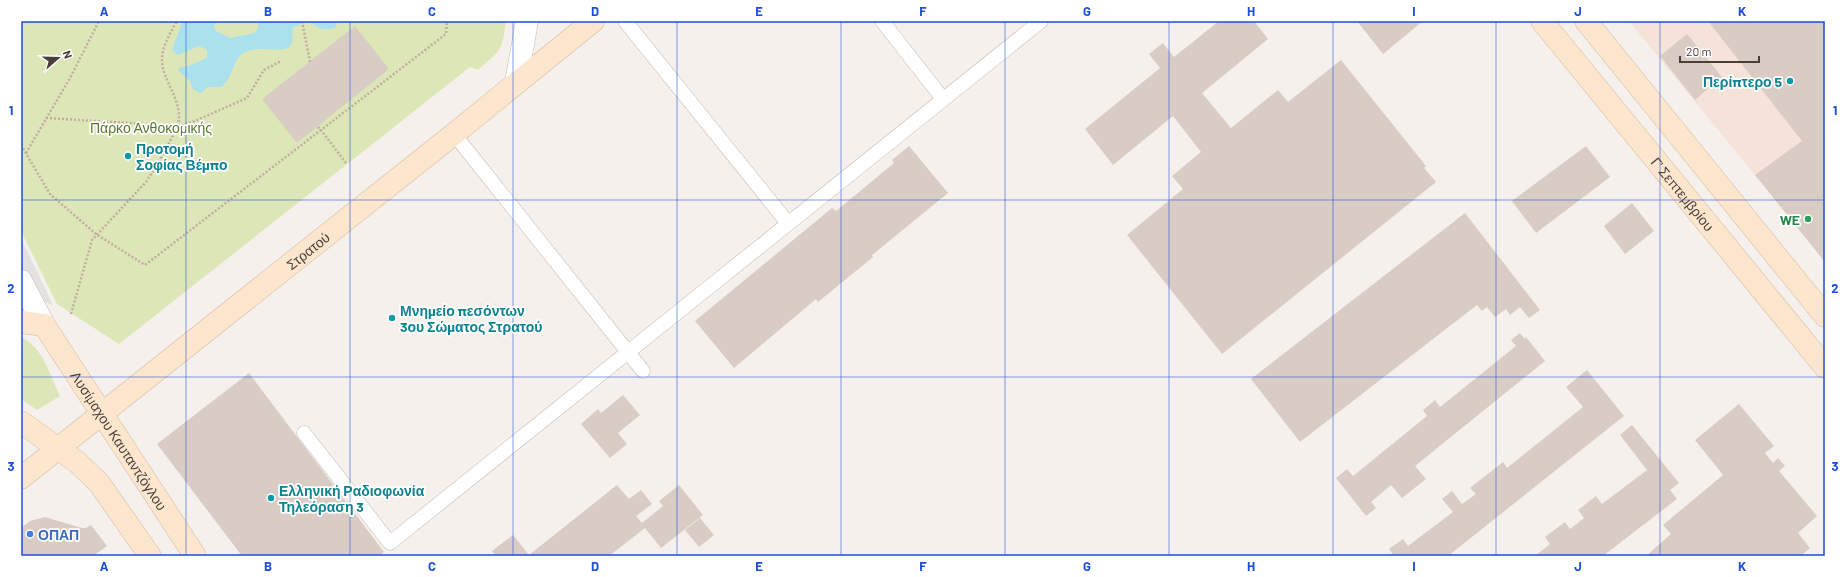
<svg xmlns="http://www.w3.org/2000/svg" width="1846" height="577" font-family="Barlow,sans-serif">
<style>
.commercial{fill:#f5e2d8}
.green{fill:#dce6b6}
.parking{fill:#e4e1df}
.water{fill:#abe1ed}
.building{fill:#d9ccc4}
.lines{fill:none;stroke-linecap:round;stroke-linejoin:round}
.lane-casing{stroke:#c3b8b1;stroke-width:15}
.street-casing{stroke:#c3b8b1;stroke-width:23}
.secondary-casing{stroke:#d5ba9f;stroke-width:23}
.path{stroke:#c1aea0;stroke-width:2.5;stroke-dasharray:2 2;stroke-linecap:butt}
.lane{stroke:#fff;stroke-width:14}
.street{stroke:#fff;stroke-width:22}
.secondary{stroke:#fce6ce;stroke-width:22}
.grid{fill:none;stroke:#1d4ed8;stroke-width:1;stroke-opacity:0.55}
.culture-dot{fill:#0f9aa8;stroke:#fff;stroke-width:1.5}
.leisure-dot{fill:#2e9e5b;stroke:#fff;stroke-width:1.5}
.shop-dot{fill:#3f7fe0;stroke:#fff;stroke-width:1.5}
.labels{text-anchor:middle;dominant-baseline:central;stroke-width:3.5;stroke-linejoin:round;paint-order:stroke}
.culture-label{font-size:14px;font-weight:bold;fill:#0d838f;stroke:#fff;text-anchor:start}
.park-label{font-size:14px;fill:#5b792e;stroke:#fff}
.street-label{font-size:14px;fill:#493f39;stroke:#fff}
.leisure-label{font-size:14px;font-weight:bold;fill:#27864d;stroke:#fff;text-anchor:end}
.shop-label{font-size:14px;font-weight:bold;fill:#366cbe;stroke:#fff;text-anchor:start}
.neatline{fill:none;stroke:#1d4ed8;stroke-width:1.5}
.grid-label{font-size:13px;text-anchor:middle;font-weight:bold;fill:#1d4ed8}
</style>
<rect width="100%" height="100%" fill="#f5f0eb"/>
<!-- commercial -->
<path class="commercial" d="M1629 21H1825V262L1755 175Z"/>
<!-- green -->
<path class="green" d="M21 21H506C502 51 501 50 478 70L470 67 119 344 57 304 21 231Z
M21 337C42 346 51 377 60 396L37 410 21 399Z"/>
<!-- parking -->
<path class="parking" d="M21 239 31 259 53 305 21 294Z"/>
<!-- water -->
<path class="water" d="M185 21H216L214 27 216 31 231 38 254 33 258 28V21H281L284 24 288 21H338L335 28C323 31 319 29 310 21L293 27 292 43 288 48C273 53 247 42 237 60 231 71 232 77 221 87H207L203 92 200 93 193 89 190 81 179 71V68L188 66 207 58V50L199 46 178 55 172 50 182 23Z"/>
<!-- building -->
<path class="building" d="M1219 21H1254L1268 39 1202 93 1231 128 1278 90 1288 102 1341 60 1426 166 1424 168 1436 182 1222 354 1127 235 1183 189 1172 176 1201 152 1173 116 1113 165 1085 129 1160 68 1149 54 1163 43 1174 57Z
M1357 21H1423L1383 54Z
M1708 21H1825V262L1755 175 1802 141Z
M355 26 389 69 297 143 262 99Z
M1687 34 1722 77 1695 100 1660 56Z
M909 146 948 193 872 255 873 257 818 302 816 299 734 368 695 321 832 208 836 211 894 163 892 160Z
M1586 146 1610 177 1536 233 1512 201Z
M1632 203 1654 231 1625 254 1604 226Z
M1465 213 1540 310 1529 318 1520 307 1510 315 1506 309 1495 317 1487 307 1482 311 1477 305 1300 442 1251 379Z
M1520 333 1525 339 1526 337 1545 361 1415 466 1426 479 1402 498 1391 485 1371 502 1376 508 1366 516 1336 478 1347 469 1353 476 1427 416 1423 410 1435 400 1440 407 1516 346 1511 340Z
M1587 370 1624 416 1448 556H1394L1389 549 1403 539 1408 546 1453 512 1442 499 1452 491 1462 504 1476 494 1470 488 1503 462 1507 468 1583 407 1566 387Z
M249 373 384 552 379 556H242L157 444Z
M623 395 640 415 618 433 627 444 610 458 581 424 598 409 601 413Z
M1739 404 1774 446 1765 453 1773 463 1778 458 1785 466 1779 471 1817 516 1798 533 1810 548 1801 556H1646L1671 534 1663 525 1723 475 1695 440Z
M1632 425 1679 483 1670 490 1677 499 1603 556H1535L1550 544 1545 537 1565 522 1570 529 1584 518 1578 510 1596 496 1602 504 1647 470 1620 435Z
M617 485 629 499 641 490 652 504 636 516 642 523 663 506 659 501 679 485 703 515 661 548 645 528 609 556H496L492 551 513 535 529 555Z
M45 517 82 528H86L91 525 107 546 93 556H21V528L30 521Z
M700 518 714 535 699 547 685 530Z"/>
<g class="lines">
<defs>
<path id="lane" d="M625 21 787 222
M882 21 943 99
M454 134 643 371
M304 433 390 543C608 370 823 194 1041 21"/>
<path id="street" d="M516 83 527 21
M21 281 44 325"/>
<g id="secondary">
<path id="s1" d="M1542 21 1825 367"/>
<path d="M1586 21 1825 316"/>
<path id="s2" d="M21 322 44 325 195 556"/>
<path d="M21 422 77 462 99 483 150 556"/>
<path id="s3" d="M21 478 454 134 593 21"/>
</g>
</defs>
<!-- lane casing -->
<use href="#lane" class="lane-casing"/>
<!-- street casing -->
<use href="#street" class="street-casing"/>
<!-- secondary casing -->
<use href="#secondary" class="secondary-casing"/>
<!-- path -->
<path class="path" d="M302 21 310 62
M46 118 178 126C184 99 161 81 162 58 163 44 171 32 177 21
M21 145 50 194 96 234 145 265 321 130 317 126
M26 153 70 78 99 21
M346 163 321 130 446 34 447 21
M71 314 92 240 146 182 159 162 178 126 195 121 247 98 264 70 281 61"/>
<!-- lane -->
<use href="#lane" class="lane"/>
<!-- street -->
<use href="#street" class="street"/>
<!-- secondary -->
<use href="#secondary" class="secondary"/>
</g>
<!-- grid -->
<path class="grid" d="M186 21V556M350 21V556M513 21V556M677 21V556M841 21V556M1005 21V556M1169 21V556M1333 21V556M1496 21V556M1660 21V556M21 200H1825M21 377H1825"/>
<!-- markers -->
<g class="culture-dot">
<circle cx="1790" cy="81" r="4"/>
<circle cx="128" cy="156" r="4"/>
<circle cx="392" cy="318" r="4"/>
<circle cx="271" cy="498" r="4"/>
</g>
<circle class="leisure-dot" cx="1808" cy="219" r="4"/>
<circle class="shop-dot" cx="30" cy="534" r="4"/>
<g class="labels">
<!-- culture labels -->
<g class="culture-label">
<text x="1782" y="81" text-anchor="end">Περίπτερο 5</text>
<text x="136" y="148">Προτομή<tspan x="136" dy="16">Σοφίας Βέμπο</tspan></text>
<text x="400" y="310">Μνημείο πεσόντων<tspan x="400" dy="16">3ου Σώματος Στρατού</tspan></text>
<text x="279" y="490">Ελληνική Ραδιοφωνία<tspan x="279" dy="16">Τηλεόραση 3</tspan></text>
</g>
<!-- park labels -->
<g class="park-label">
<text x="151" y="127">Πάρκο Ανθοκομικής</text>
</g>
<!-- street labels -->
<g class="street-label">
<text stroke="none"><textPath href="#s1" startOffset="223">Γ' Σεπτεμβρίου</textPath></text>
<text stroke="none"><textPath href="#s3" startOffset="366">Στρατού</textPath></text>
<text stroke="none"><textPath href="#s2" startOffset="161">Λυσίμαχου Καυταντζόγλου</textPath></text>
</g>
<!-- leisure labels -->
<g class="leisure-label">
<text x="1800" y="219">WE</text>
</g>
<!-- shop labels -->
<g class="shop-label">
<text x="38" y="534">ΟΠΑΠ</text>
</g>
</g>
<!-- border -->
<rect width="1846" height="577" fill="none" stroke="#ffffff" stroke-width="44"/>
<!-- north arrow -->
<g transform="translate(58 58) rotate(70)" stroke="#ffffff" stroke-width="3" paint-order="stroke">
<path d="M0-3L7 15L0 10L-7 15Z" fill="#493f39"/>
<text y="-6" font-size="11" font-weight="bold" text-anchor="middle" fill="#493f39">N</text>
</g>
<!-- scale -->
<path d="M1680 56v6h79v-6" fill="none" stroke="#493f39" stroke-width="2"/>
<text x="1686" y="56" font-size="12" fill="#493f39" stroke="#ffffff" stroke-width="3" paint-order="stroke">20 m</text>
<rect x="22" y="22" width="1802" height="533" class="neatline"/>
<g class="grid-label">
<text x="104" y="16">A</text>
<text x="268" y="16">B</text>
<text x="432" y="16">C</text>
<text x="595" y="16">D</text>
<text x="759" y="16">E</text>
<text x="923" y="16">F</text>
<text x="1087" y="16">G</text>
<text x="1251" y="16">H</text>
<text x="1414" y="16">I</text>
<text x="1578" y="16">J</text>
<text x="1742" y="16">K</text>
<text x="11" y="115">1</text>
<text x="1835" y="115">1</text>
<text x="11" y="293">2</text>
<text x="1835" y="293">2</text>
<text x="11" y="471">3</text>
<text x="1835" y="471">3</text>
<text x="104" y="571">A</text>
<text x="268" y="571">B</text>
<text x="432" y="571">C</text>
<text x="595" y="571">D</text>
<text x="759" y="571">E</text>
<text x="923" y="571">F</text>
<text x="1087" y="571">G</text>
<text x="1251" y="571">H</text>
<text x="1414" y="571">I</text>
<text x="1578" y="571">J</text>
<text x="1742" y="571">K</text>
</g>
</svg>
